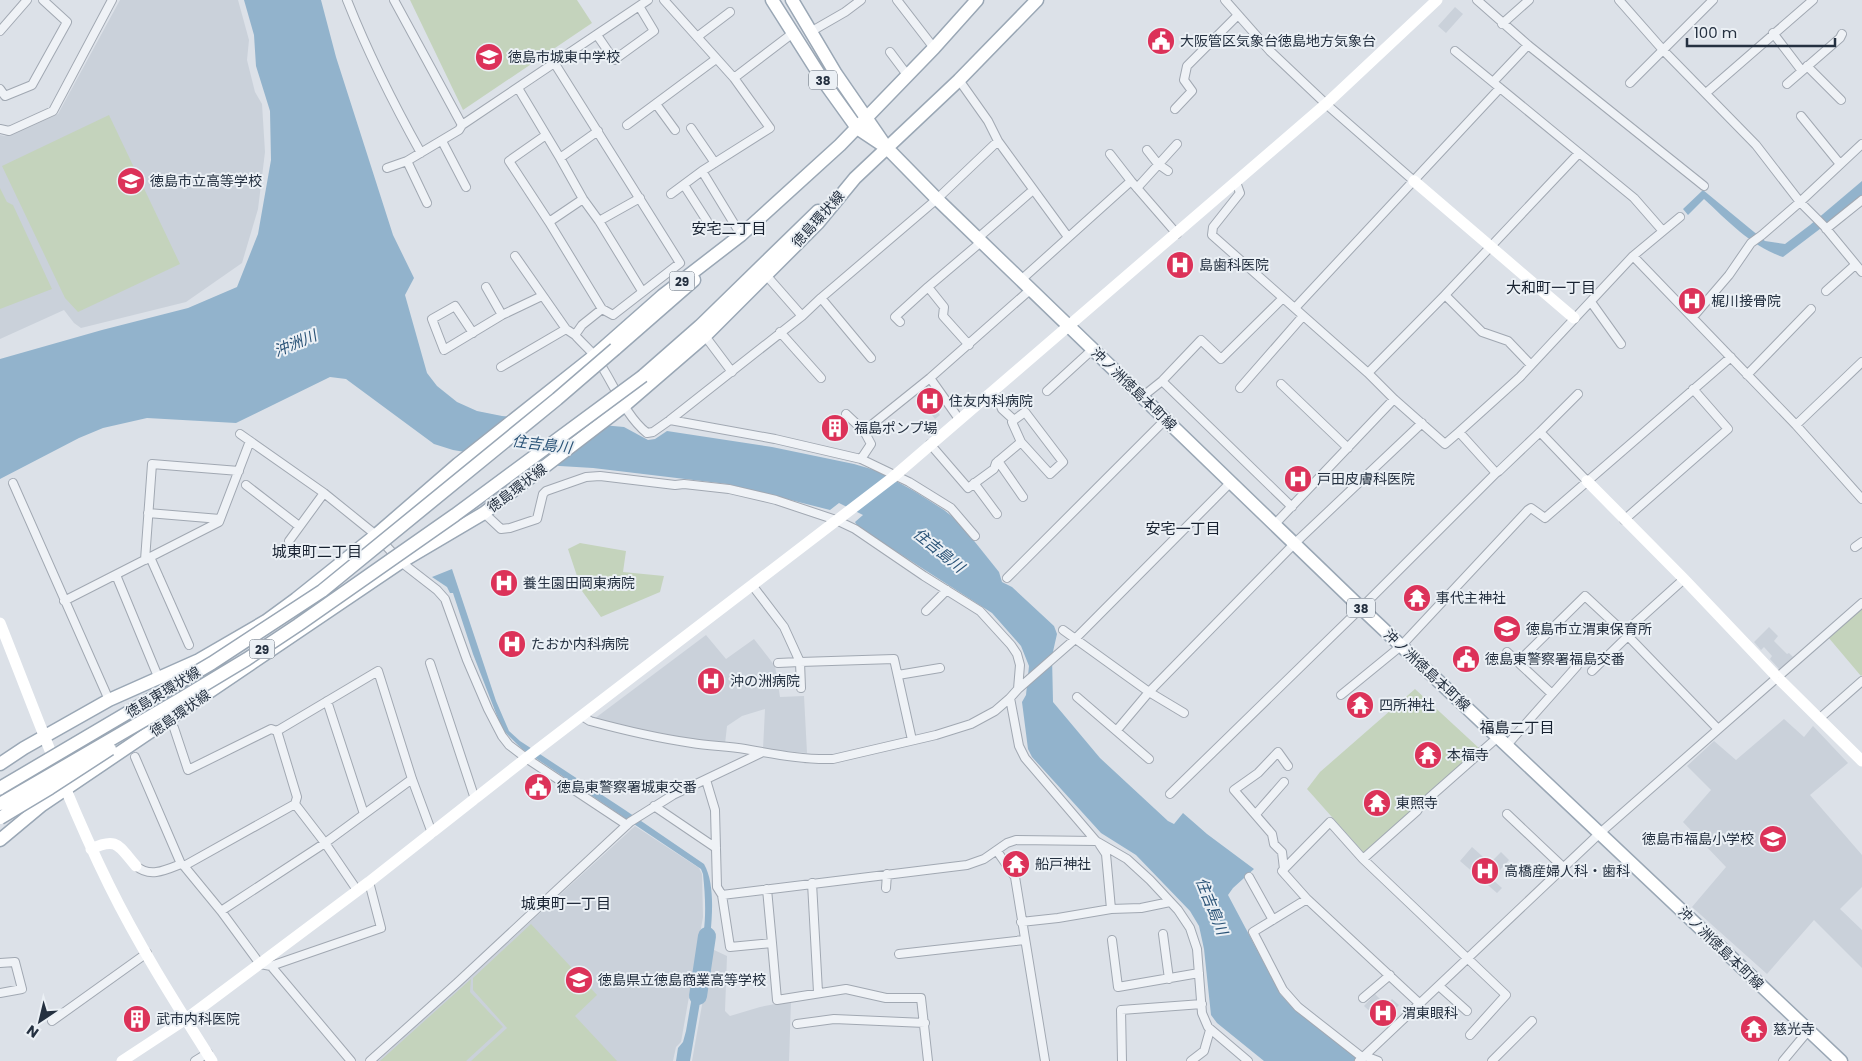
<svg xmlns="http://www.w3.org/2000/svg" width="1862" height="1061" font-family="Poppins,'Noto Sans JP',sans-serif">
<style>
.built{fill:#cad1da}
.green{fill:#c4d3bc}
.water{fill:#92b3cc}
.pier{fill:#dce1e8}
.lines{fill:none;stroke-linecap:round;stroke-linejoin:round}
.river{stroke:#92b3cc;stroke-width:18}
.street-casing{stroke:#a1a8b2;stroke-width:10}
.primary-casing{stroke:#9aa7b5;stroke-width:15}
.street{stroke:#eff2f6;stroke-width:8}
.secondary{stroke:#fff;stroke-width:11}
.primary{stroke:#fff;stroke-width:12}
.primary-bridge-casing{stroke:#9aa7b5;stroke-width:15;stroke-linecap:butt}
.primary-bridge{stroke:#fff;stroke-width:12}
.labels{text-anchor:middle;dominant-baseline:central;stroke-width:4;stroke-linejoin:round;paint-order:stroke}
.shield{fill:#ebf0f5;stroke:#606a76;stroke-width:1}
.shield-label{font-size:12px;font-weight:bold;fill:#243040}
.poi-label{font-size:14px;fill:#243040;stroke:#ebf0f5;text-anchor:start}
.street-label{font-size:14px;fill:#243040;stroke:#ebf0f5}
.neighbourhood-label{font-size:15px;fill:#172130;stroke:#ebf0f5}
.water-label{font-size:15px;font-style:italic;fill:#2a5377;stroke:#ebf0f5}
</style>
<rect width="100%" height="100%" fill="#dce1e8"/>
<!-- built -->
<path class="built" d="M120 0H238L249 40 247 60 255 92 262 104 265 152 258 209 242 263 186 302 81 328 74 323 64 310 0 339V135L5 136 58 114Z
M1455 7 1463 14 1446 33 1438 26Z
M927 386 943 406 937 411 940 415 935 419 916 395Z
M1769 627 1778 636 1774 641 1787 654 1789 653 1793 657 1780 670 1770 659 1772 656 1764 647 1761 650 1754 642Z
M706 635 726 659 754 639 775 666 780 697 804 696 807 753 763 749 765 709 742 716 727 726 725 744 651 733 594 719Z
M1784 719 1804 737 1813 726 1848 763 1810 795 1862 855V887L1840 909 1862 930V968L1814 920 1767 974 1692 907 1726 867 1683 822 1711 790 1687 766 1714 741 1736 760Z
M635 826 699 868 702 874 703 917 681 1042 676 1047 673 1061H378Z
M1472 847 1490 863 1501 852 1509 860 1492 879 1502 888 1497 893 1460 861Z
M712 949 727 956 725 1011 730 1016 760 1007 791 1001 789 1061H692Z
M1375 994 1386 1005 1392 999 1399 1005 1382 1023 1364 1006Z"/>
<!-- green -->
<path class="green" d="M410 0H577L592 23 463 110Z
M109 115 180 264 78 312 65 298 2 166Z
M0 188 7 202 13 205 52 289 0 309Z
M580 543 626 551 623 572 664 576 660 592 601 617 582 591 568 549Z
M1862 609V675L1861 676 1828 637Z
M1415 689 1480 749 1364 853 1307 789 1320 772Z
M531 924 597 995 575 1016 617 1061H471L507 1028 473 990V978Z
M471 979 470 992 503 1027 466 1061H380Z"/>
<!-- water -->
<path class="water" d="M244 0H321L336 57 393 235 414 278 405 295 427 373 437 386 457 402 477 411 502 416 624 427 648 440 655 439 667 431 772 447 854 464 878 471 914 491 944 510 959 522 999 572 1002 582 1012 587 1054 626 1057 634 1052 656 1053 702 1100 758 1168 821 1174 824 1183 813 1207 834 1254 869 1233 888 1228 895 1281 995 1296 1011 1362 1061H1264L1217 1023 1211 1015 1204 949 1199 926 1190 911 1136 855 1101 833 1032 757 1028 749 1022 702 1026 695 1029 666 1021 646 992 613 858 527 855 522 863 515 839 503 830 510 727 484 593 468 543 465 453 450 434 444 346 379 330 377 236 423 147 418 103 428 79 438 0 479V359L102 330 188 308 237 287 258 234 271 160 270 111 256 66 254 35Z
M1862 181V197L1783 257C1752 247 1728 221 1704 199L1688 215 1683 209 1703 190 1765 241 1785 244 1810 225Z
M452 569 496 701 509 731 520 741 625 810 704 864C718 889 710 933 708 960L698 958C707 930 706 902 703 874L701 869 522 749 504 731 499 721 473 654 453 593H450L447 587 432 577Z
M696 973H705L690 1061H676L678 1048 683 1042 686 1031Z"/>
<!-- pier -->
<path class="pier" d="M541 417 584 421 534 467 489 459Z"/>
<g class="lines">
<!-- river -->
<path class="river" d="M698 996 707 936"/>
<defs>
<path id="street" d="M347 0C368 53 393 103 421 153
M394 0 462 125 648 0
M664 0 734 78
M897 0 934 48
M1225 0 1270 51 1326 104 1414 181
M1477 0 1528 45 1704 186
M1619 0 1663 50 1756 145 1800 202 1824 226 1862 272
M1502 24 1529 0
M0 31 27 0
M812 31 845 12 861 0
M1773 33 1802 71 1787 84
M597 35 614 60 654 31 639 6
M697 37 730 12
M1455 51 1634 198 1662 230
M890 52 908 76
M1807 66 1841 100
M1802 71 1840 38 1842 34
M959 80 988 121 998 141 1068 237
M1493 82 1528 45
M1630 83 1713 0
M518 88 560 158 583 199 599 221 642 291
M0 89 5 96 32 85 67 22 43 0
M1706 93 1813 0
M656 104 675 130
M1175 109 1192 91 1184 80 1187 66 1238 15
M1801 116 1840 164
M627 125 716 59
M691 128 715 163
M0 129 9 131 53 111 112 0
M546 135 509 161 549 222 602 309 613 315 680 263 555 64
M442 141 466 187
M1147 150 1158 164 1168 171
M1110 154 1131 181
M560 158 598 131
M387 168 407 161
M702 171 741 235
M1236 182 1240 193 1213 227 1212 235 1368 373 1394 399 1445 444 1459 432 1496 473
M684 185 707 221
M1137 188 1177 144
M671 194 702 171 770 128 734 78 793 33
M427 203 407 161 459 130 462 125
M599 221 640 198
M549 222 583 199
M1826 229 1862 200
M978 238 1033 190
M515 256 566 329 575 335
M1633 256 1680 217
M766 275 802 316
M1021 280 1131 181 1177 234
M486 287 502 315
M1826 291 1855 265
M1445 295 1579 153
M821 298 871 358
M1591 302 1621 344
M1295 308 1500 88
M602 309 582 325 575 335C581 342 588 348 594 355 612 378 623 414 647 433L653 432 670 420 775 439 861 459 909 482 951 508 975 536
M1693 317 1729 275 1751 243 1762 235 1800 202 1862 144
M900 322 895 317 928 287
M780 332 821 378
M473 333 455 306 432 319 444 350 502 315 542 296
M705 336 732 372
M969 345 943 316 944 307 928 287 981 242
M501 367 566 329
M1368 373 1445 295 1482 332 1508 341 1531 365
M1747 375 1811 309
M930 378 959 419
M1162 381 1292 507
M1281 384 1348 448
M1240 388 1303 316
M994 390 1002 409 1014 420 1025 412 1063 462 1050 474 1021 442
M1047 391 1093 349
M1142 397 1162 381 1201 340 1221 359 1283 298
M846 414 864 431
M670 420 802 316 821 298 937 199 998 141
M1796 425 1862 362
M1459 432 1520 377 1633 256 1796 425 1862 499
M1540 432 1578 394
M240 434 324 493 376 535 401 562 437 590 445 599 467 660 488 709 502 736 509 745 526 758 627 825
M930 444 968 488 994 469 996 463 1021 442 1012 422 1014 420
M861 459 871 444 864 431 930 378 1031 289
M998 461 1023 497
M13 483 109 700
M974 483 997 514
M246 485 299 526
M148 513 220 519
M484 513 501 529 510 528 537 519 543 494 546 491 586 477 600 476 675 485 684 484 729 489 776 500 836 520 855 529 924 576 980 611 1011 645 1017 654 1020 665 1018 689 1010 698 1019 746 1025 758 1096 841 1127 859 1150 880 1178 910 1190 928 1197 949 1202 1013 1208 1027 1248 1061
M1624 520 1728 429 1693 389
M1274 525 1394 399
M289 541 324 493
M1855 547 1862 542
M150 557 189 645
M145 560 152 464 239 471
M116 575 159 679
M1007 578 1165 420
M752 585 784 627 800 662 894 659 912 740
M64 601 219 522 250 441
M926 611 947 590
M1063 630 1149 692 1184 713
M1624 633 1684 579
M1507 652 1552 694
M1518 662 1585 596 1628 636 1718 729
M430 663 475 799
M778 663 800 662 801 688
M1592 671 1628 636
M898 675 940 668
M1018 689 1074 640 1230 483
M1341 695 1401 646 1528 510 1531 508 1545 518 1731 357
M1077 697 1149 759
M327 701 364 814
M582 716 590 721C623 730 657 738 692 743 709 746 728 746 745 749 774 754 804 760 833 759L936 735 971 724 995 711 1010 698
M1820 718 1862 681
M169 721 174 728 188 770 271 729 277 731
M1117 730 1149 692 1294 544 1422 423
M1507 745 1577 666
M135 757 181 864
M1288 766 1278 752 1258 773 1234 790 1272 834 1274 844 1282 852 1284 869 1282 871 1307 899 1253 932 1283 990 1298 1007 1363 1058
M706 780 715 810 717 887 722 895 730 947 772 943 777 1000 846 989 886 998H921L928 1061
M1170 794 1361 608 1496 473 1499 471 1540 432 1587 481
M654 806 716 848
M1256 814 1284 782
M1507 814 1564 868
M1100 845 1106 854 1111 909
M997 851 1015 877 1045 1061
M1363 859 1417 811 1421 805 1498 737
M136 866C150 878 166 870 181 864L184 866 221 911 260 964 271 966 351 1061
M184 866 295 804
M1284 869 1330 822 1363 859 1506 995 1470 1035
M1249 877 1273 920
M812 883 818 992
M886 888 887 874
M767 889 772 943
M357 890 325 843 295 804 297 797 277 731 378 671 412 779 432 833
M722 895 967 865 984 859 1007 843 1016 840 1096 841
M1307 899 1420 1004
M221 911 325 843 412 779
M1021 922 1058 918 1111 909 1141 908 1170 902
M1163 934 1169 979
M1112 940 1118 987 1199 973
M899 954 1024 940
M0 963 15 962 22 989 0 993
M271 966 381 928 369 882
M1439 986 1467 1011
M1363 998 1390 975
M52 1021 147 953
M797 1024 834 1019 925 1023
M1365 1056 1378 1061
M195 1061 208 1053
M370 1061 457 983 630 822 673 795 761 753
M1122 1061 1121 1010 1202 1004
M1191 1061 1204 1051 1210 1030
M1359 1061 1600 833 1862 603
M1492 1061 1532 1021
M1783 1061 1808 1031"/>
<path id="primary" d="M772 0 824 82 857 128 881 144
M792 0 836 74 887 148 937 199 1361 608 1841 1061
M615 349 694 280
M643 376 700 326 818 211
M0 764 24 748 109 700 199 660 266 621 296 599 376 535 458 464 594 356 662 296 741 235 840 145 934 48 977 0
M0 840 42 805 401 562 484 513 625 405 705 336 818 223 855 178 959 80 1037 0"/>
</defs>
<!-- street casing -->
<use href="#street" class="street-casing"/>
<!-- primary casing -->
<use href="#primary" class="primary-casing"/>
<!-- street -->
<use href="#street" class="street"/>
<!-- secondary -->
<path class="secondary" d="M1414 181 1574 318
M1587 481 1684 579 1778 678 1862 761
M0 623C35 711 67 800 109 885 139 946 176 1004 212 1061
M91 849C118 836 119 847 136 866
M122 1061 186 1019 369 882 529 756 892 478 1326 104 1437 0"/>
<!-- primary -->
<use href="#primary" class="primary"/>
<defs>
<path id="primary-bridge" d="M0 788 212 663 322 591 557 399 615 349
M0 804 184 697 247 659 298 625 455 515 643 376
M0 818 50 788 110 749"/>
</defs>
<!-- primary-bridge casing -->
<use href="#primary-bridge" class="primary-bridge-casing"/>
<!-- primary-bridge -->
<use href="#primary-bridge" class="primary-bridge"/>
</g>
<!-- icons -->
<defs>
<symbol id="civic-disc" viewBox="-11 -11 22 22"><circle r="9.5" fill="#dc3259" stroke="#ebf0f5"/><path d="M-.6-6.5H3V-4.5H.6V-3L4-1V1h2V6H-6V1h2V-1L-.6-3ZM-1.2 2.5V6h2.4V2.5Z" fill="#fff"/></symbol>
<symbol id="school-disc" viewBox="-11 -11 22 22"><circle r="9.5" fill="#dc3259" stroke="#ebf0f5"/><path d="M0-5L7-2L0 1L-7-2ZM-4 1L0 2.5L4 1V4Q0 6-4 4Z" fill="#fff"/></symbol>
<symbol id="hospital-disc" viewBox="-11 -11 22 22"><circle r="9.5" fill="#dc3259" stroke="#ebf0f5"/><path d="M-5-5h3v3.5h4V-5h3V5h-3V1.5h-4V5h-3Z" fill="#fff"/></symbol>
<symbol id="building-disc" viewBox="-11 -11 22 22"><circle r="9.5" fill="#dc3259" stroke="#ebf0f5"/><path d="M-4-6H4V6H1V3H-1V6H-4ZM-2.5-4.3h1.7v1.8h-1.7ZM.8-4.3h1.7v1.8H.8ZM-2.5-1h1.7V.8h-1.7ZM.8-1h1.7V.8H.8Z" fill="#fff"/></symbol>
<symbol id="temple-disc" viewBox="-11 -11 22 22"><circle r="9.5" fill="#dc3259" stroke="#ebf0f5"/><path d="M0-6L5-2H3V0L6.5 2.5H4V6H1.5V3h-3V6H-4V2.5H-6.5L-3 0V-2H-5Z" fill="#fff"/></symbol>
</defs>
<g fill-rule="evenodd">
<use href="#civic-disc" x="1145" y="25" width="32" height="32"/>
<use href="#school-disc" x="473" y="41" width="32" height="32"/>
<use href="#school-disc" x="115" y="165" width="32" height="32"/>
<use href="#hospital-disc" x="1164" y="249" width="32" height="32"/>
<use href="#hospital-disc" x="1676" y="285" width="32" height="32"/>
<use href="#hospital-disc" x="914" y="385" width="32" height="32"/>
<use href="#building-disc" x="819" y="412" width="32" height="32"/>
<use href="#hospital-disc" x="1282" y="463" width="32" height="32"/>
<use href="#hospital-disc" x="488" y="567" width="32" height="32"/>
<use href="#temple-disc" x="1401" y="582" width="32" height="32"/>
<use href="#school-disc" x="1491" y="613" width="32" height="32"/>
<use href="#hospital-disc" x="496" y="628" width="32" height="32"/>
<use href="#civic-disc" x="1450" y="643" width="32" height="32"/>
<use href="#hospital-disc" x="695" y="665" width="32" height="32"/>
<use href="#temple-disc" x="1344" y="689" width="32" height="32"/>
<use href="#temple-disc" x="1412" y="739" width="32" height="32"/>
<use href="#civic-disc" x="522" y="771" width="32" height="32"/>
<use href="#temple-disc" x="1361" y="787" width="32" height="32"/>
<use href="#school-disc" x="1757" y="823" width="32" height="32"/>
<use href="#temple-disc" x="1000" y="848" width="32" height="32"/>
<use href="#hospital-disc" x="1469" y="855" width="32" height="32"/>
<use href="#school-disc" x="563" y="964" width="32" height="32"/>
<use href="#hospital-disc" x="1367" y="997" width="32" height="32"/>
<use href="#building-disc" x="121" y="1003" width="32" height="32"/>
<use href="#temple-disc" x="1738" y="1013" width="32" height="32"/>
</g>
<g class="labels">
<!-- shield labels -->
<g class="shield">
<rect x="809" y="70.5" width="28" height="19" rx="4"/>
<rect x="669.5" y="271.5" width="25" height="19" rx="4"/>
<rect x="1347" y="598.5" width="28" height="19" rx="4"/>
<rect x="249.5" y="639.5" width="25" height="19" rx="4"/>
</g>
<g class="shield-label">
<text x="823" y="80">38</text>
<text x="682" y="281">29</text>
<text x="1361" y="608">38</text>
<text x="262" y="649">29</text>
</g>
<!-- poi labels -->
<g class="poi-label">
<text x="1180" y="41">大阪管区気象台徳島地方気象台</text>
<text x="508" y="57">徳島市城東中学校</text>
<text x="150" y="181">徳島市立高等学校</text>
<text x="1199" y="265">島歯科医院</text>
<text x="1711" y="301">梶川接骨院</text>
<text x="949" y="401">住友内科病院</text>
<text x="854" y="428">福島ポンプ場</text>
<text x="1317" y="479">戸田皮膚科医院</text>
<text x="523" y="583">養生園田岡東病院</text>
<text x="1436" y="598">事代主神社</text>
<text x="1526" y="629">徳島市立渭東保育所</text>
<text x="531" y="644">たおか内科病院</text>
<text x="1485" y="659">徳島東警察署福島交番</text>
<text x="730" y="681">沖の洲病院</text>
<text x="1379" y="705">四所神社</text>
<text x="1447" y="755">本福寺</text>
<text x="557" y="787">徳島東警察署城東交番</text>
<text x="1396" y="803">東照寺</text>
<text x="1754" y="839" text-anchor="end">徳島市福島小学校</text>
<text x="1035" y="864">船戸神社</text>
<text x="1504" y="871">高橋産婦人科・歯科</text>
<text x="598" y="980">徳島県立徳島商業高等学校</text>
<text x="1402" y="1013">渭東眼科</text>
<text x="156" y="1019">武市内科医院</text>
<text x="1773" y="1029">慈光寺</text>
</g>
<!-- street labels -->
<g class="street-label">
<text transform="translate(818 219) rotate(-48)">徳島環状線</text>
<text transform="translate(1134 389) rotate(44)">沖ノ洲徳島本町線</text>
<text transform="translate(517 488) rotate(-37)">徳島環状線</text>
<text transform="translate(1427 670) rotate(43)">沖ノ洲徳島本町線</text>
<text transform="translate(163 692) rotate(-31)">徳島東環状線</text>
<text transform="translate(180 713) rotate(-35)">徳島環状線</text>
<text transform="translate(1721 948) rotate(44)">沖ノ洲徳島本町線</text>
</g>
<!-- neighbourhood labels -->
<g class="neighbourhood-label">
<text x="729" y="228">安宅二丁目</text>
<text x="1551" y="287">大和町一丁目</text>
<text x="1183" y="528">安宅一丁目</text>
<text x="317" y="551">城東町二丁目</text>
<text x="1517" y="727">福島二丁目</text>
<text x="566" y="903">城東町一丁目</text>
</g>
<!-- water labels -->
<g class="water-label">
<text transform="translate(295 343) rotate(-23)">沖洲川</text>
<text transform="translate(542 444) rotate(7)">住吉島川</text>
<text transform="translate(939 550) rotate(39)">住吉島川</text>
<text transform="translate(1212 906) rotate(68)">住吉島川</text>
</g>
</g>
<!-- north arrow -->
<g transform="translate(40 1021) rotate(215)" stroke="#ebf0f5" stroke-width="4" paint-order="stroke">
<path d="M0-4L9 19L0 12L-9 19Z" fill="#243040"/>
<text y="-8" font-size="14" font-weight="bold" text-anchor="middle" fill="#243040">N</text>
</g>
<!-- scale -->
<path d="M1687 38v8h148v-8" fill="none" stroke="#243040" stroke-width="2.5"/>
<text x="1694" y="38" font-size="15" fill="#243040" stroke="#ebf0f5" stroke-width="4" paint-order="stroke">100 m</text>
</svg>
